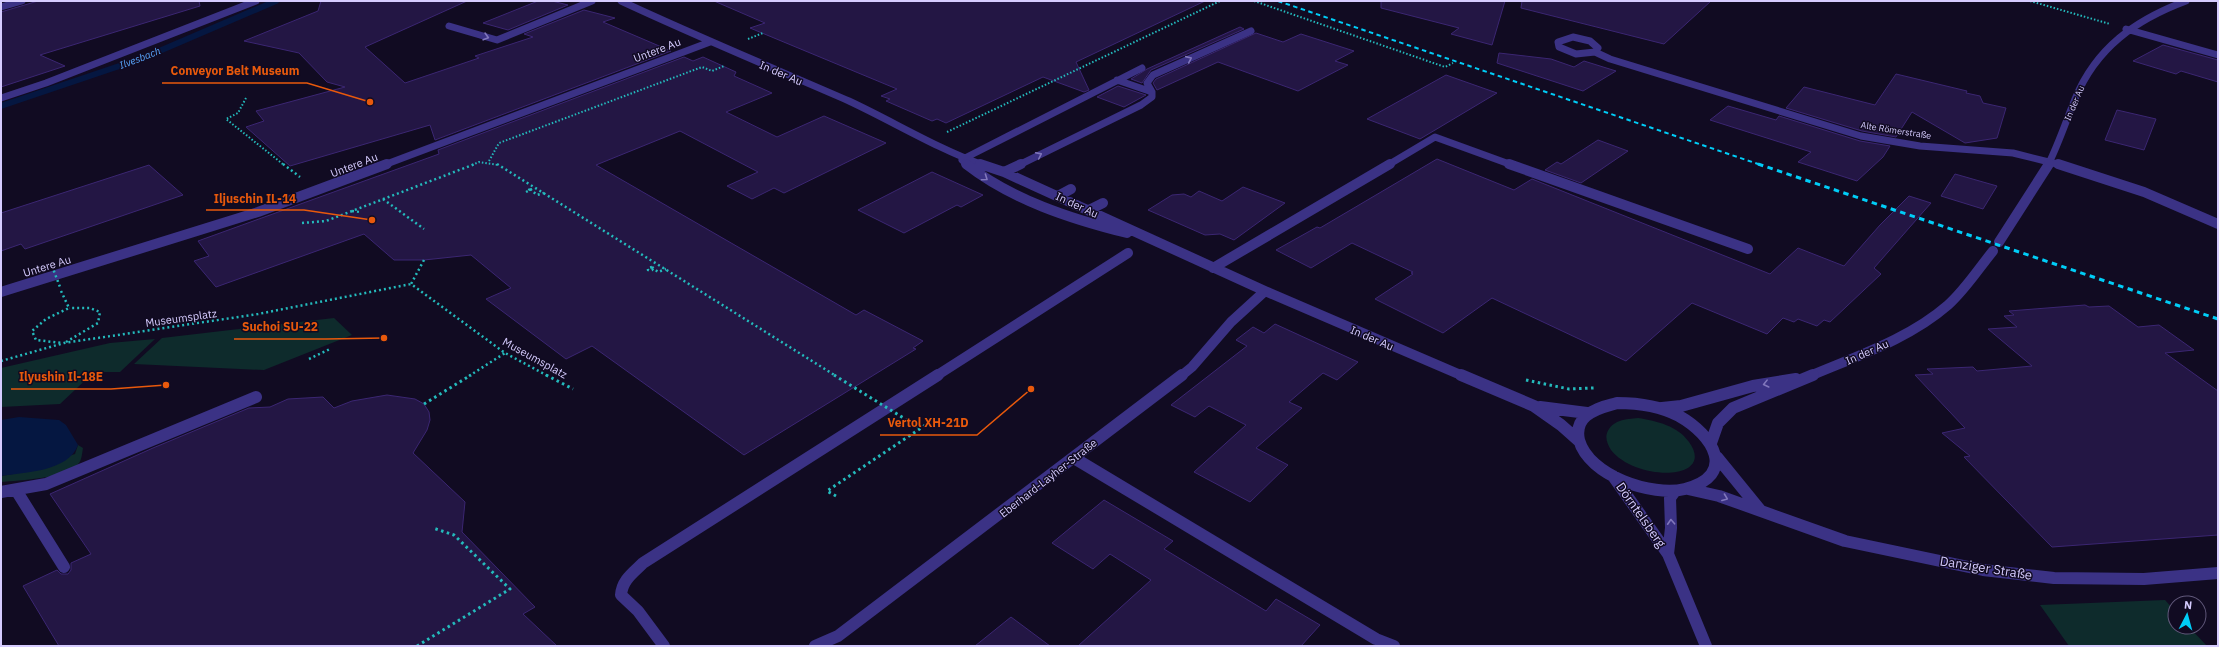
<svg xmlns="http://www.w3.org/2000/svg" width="2219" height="647" font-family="'IBM Plex Sans',sans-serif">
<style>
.green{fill:#0e2b2c}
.water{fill:#051741}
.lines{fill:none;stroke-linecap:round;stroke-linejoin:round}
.stream{stroke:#051741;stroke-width:6}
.building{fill:#231644;stroke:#3b2672}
.path-far2{stroke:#24babc;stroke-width:2;stroke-dasharray:1.5 2;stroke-linecap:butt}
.path-far1{stroke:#24babc;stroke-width:2.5;stroke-dasharray:2 3;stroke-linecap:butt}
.path{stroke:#24babc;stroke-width:3;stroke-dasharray:2.5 3.5;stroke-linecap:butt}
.minor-far2{stroke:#3b3285;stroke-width:7}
.minor-far1{stroke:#3b3285;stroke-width:10}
.minor{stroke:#3b3285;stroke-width:12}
.rail-far1{stroke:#00cdf7;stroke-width:2;stroke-dasharray:4.5 3.5;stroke-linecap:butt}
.rail{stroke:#00cdf7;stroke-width:3;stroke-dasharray:5.5 4.5;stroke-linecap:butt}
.path-bridge-far2{stroke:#24babc;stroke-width:2;stroke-dasharray:1.5 2;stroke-linecap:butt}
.path-bridge-far1{stroke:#24babc;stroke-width:2.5;stroke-dasharray:2 3;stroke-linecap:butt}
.path-bridge{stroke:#24babc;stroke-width:3;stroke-dasharray:2.5 3.5;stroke-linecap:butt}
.oneway{stroke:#8177bc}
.labels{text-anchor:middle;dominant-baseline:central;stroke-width:3;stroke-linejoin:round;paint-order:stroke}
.far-street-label{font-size:9px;fill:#d6ccff;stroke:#110b22}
.far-water-label{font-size:10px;font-style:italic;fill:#5aa7ff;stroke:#110b22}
.street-label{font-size:11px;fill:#d6ccff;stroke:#110b22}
.near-street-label{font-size:13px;fill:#d6ccff;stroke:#110b22}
.leader{fill:none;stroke:#e8590c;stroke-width:1.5}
.callout-dot{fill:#e8590c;stroke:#110b22;stroke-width:1.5}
.callout-label{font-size:12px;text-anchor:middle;font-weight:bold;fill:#e8590c;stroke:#110b22;stroke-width:3;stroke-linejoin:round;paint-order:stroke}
</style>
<rect width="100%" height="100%" fill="#110b22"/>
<!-- green -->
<path class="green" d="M334 318 352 335 264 370 134 364 162 338Z
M155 339 120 372H94L60 404 1 407V368L110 343Z
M1638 418C1657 421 1678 426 1689 442 1717 481 1636 482 1611 450 1608 445 1605 439 1607 433 1612 420 1626 419 1638 418Z
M78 445 83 448C82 453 82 459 79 463 67 479 20 480 1 482V476L13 474 75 454Z
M2165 600 2175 611V627H2189L2207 646H2069L2040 605Z"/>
<!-- water -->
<path class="water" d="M19 417 59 420 66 425 78 445C68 472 25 472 1 476V420Z"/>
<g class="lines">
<!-- stream -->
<path class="stream" d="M1 106 143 58 276 1"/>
</g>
<!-- building -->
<path class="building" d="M38 1H199L200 6 40 55 65 66 1 87V12Z
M321 1H467L365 47 405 83 479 58 475 56 533 37 524 34 584 10 615 18 603 22 671 51 435 140 430 125 290 166 246 127 264 121 256 111 345 87 327 82 299 53 244 41 318 11Z
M538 1H552L568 5 508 30 483 23Z
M714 1H1205L1076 62 1089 90 1084 92 1043 77 946 123 937 119 932 121 886 101 890 99 881 96 897 89 750 28 765 23Z
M1381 1H1505L1492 45 1451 34 1459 28 1381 8Z
M1522 1H1711L1664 44 1521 8Z
M1240 27 1244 29 1151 70 1142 83 1131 79 1147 69Z
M1256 33 1283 42 1301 34 1354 51 1335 61 1348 65 1298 91 1218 62 1157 90 1153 83 1156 79Z
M2163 45 2218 60V82L2181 71 2176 74 2133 61Z
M1499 53 1551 59 1574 67 1584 61 1616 71 1583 91 1497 63Z
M684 57 693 61 703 57 736 72 734 76 772 93 726 112 777 137 824 116 886 143 784 193 774 188 752 199 727 186 758 172 680 131 596 165 856 315 864 310 923 341 913 348 916 349 744 455 592 346 566 359 486 299 511 288 471 255 424 260H394L364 234 216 287 194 261 209 256 198 241 439 154 438 150Z
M1896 74 1967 91 1966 93 1980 96 1983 103 2006 108 1997 138 1965 143 1912 112 1896 137 1862 131 1786 108 1804 87 1875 105Z
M1446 75 1497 93 1420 139 1367 119Z
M1118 86 1146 95 1124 107 1097 97Z
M1728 106 1776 120 1779 116 1860 141 1890 146 1883 157 1857 181 1798 162 1811 152 1710 120Z
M2117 110 2156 119 2144 150 2105 140Z
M1598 140 1628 151 1581 183 1545 170 1557 162 1561 164Z
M1437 159 1514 190 1532 179 1770 274 1798 248 1844 266 1880 225 1909 196 1931 203 1874 268 1881 274 1830 322 1824 320 1817 326 1798 319 1794 322 1783 318 1767 334 1692 303 1626 361 1492 298 1443 333 1375 299 1413 274 1411 273 1413 272 1352 243 1311 268 1276 250 1317 227 1320 228Z
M149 165 183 195 25 249 21 244 1 251V213Z
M932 172 983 195 961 207 957 205 904 233 858 210Z
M1955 174 1997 186 1983 209 1941 196Z
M1243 187 1285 203 1234 240 1220 234 1205 235 1148 210 1172 195 1184 194 1191 197 1199 191 1222 201Z
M2085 305 2089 307 2109 306 2138 327 2159 325 2194 350 2165 353 2218 391V535L2052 547 1964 457 1970 456 1942 433 1965 428 1915 375 1933 374 1927 369 1973 367 1977 371 2032 366 1988 329 2017 327 2004 316 2014 315 2009 311Z
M1275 324 1358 362 1337 380 1323 373 1289 402 1302 408 1256 448 1288 465 1250 502 1194 472 1246 425 1209 406 1195 417 1171 405 1247 346 1236 340 1253 327 1264 333Z
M387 395 415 399 424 404 429 412 430 420 427 430 413 453 465 502 462 532 535 607 523 614 557 646H59L23 586 57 570 61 574H68L71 570V563L91 554 50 494 153 448 249 408 270 407 288 399 323 397 334 408 352 401Z
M1104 500 1173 541 1164 549 1266 611 1276 599 1320 625 1301 646H1078L1151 580 1110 554 1093 569 1052 543Z
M1011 617 1050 646H975Z"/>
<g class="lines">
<!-- path-far2 -->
<path class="path-far2" d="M1254 1 1445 67 1453 63
M2030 1 2110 24
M748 39 763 33
M246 98 238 113 226 119 284 165
M947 132 1220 1
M489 161 499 143 702 67 712 71 724 66"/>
<!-- path-far1 -->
<path class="path-far1" d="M283 164 300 177
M530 189 526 192 532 189
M383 199 424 229
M352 211 360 212
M424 260 411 284 505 353 548 376
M652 267 648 268V270H652L655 266
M61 291 69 308 46 319 32 331 36 340 62 343
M66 342 98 323 100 312 90 308H69
M309 359 330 349
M1 361 64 343 258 314 411 284
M469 376 505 353"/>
<!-- path -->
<path class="path" d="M546 375 573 389
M1526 380 1569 389 1594 388
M424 404 471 375
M836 496 827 491 933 420 940 424
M417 646 510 589 454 535 433 528"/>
<!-- minor-far2 -->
<path class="minor-far2" d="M621 1C696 36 773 68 849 101 894 122 936 148 983 165
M1 7 22 1
M449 26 497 40 592 1
M2126 29 2218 55
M1573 37 1590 41 1598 48 1595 52 1576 54 1559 47 1558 42Z
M1595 52 1610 59 1861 136 1920 146 2013 153 2061 165
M1117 80 1152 92
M1 98 46 83 256 1
M965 158 1142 68
M962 160 968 165
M384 165 710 42
M1019 165 1141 105 1152 97V92L1147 83 1153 75 1251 31
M1388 165 1435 137 1512 165
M2048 165C2059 143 2066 121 2075 99 2096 48 2135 20 2186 1"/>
<!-- minor-far1 -->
<path class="minor-far1" d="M966 164C1012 200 1071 219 1127 233
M980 164 1004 172 1265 291 1463 376
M1509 164 1748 249
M2058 164 2144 192 2218 224
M1004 172 1021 164
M1058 196 1071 189
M1089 210 1103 203
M1999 242 2049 164
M1213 268 1390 164
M1 292 258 212 387 164
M936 376 1128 253
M1181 376 1192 367 1231 322 1265 291
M1810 376C1857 356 1909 339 1948 305 1965 290 1979 268 1993 251"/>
<!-- minor -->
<path class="minor" d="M1461 375 1534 406 1561 425 1579 441
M1617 403C1638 403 1660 406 1679 416 1713 435 1738 475 1685 489 1652 497 1589 476 1579 440 1577 431 1579 422 1586 416 1595 408 1607 406 1617 403Z
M1540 407 1587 413
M1662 408 1681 406 1753 386 1796 379
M1711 443 1718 423 1733 408 1813 375
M1717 457 1761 511
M1074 458 1376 639 1394 646
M1613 476 1668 554 1706 646
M1688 489 1719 496 1845 541 1983 570 2054 578 2144 579 2218 573
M16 490 64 567
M1 492 46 484 256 397
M1668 554 1671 528 1670 498 1675 491
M664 646 638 611 621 595C622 580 633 573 643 563L938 375
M815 646 838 636 1182 375"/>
<!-- rail-far1 -->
<path class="rail-far1" d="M1278 1 1761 165"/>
<!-- rail -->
<path class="rail" d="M1758 164 2218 319"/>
<!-- path-bridge-far2 -->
<path class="path-bridge-far2" d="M472 165 479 162 498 165"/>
<!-- path-bridge-far1 -->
<path class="path-bridge-far1" d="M497 164 836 376
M530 189 537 195 544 193
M302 223 326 221 475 164
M52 266 60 287
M652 267 658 272 666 269"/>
<!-- path-bridge -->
<path class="path-bridge" d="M834 375 918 427"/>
</g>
<!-- one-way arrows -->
<defs><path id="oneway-chevron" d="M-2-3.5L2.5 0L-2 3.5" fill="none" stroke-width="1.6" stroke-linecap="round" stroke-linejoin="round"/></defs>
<g class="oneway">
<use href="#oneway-chevron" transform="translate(486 37) rotate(16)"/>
<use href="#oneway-chevron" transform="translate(1189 59) rotate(-24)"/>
<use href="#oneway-chevron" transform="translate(1039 155) rotate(-26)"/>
<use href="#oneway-chevron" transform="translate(985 178) rotate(35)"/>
<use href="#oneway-chevron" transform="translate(1766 384) rotate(166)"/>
<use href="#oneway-chevron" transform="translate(1725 498) rotate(21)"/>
<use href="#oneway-chevron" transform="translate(1671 522) rotate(-93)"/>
</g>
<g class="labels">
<!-- far-street labels -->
<g class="far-street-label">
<text transform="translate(2074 103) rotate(-67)">In der Au</text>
<text transform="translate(1896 130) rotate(9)">Alte Römerstraße</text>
</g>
<!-- far-water labels -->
<g class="far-water-label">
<text transform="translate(140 58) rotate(-21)">Ilvesbach</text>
</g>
<!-- street labels -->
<g class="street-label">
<text transform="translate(657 50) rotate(-21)">Untere Au</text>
<text transform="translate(781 73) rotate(23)">In der Au</text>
<text transform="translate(354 165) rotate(-21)">Untere Au</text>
<text transform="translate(1077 205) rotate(25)">In der Au</text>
<text transform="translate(47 266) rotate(-17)">Untere Au</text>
<text transform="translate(181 318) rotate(-8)">Museumsplatz</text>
<text transform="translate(1372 338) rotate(23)">In der Au</text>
<text transform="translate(1867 352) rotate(-24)">In der Au</text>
<text transform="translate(535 358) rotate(29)">Museumsplatz</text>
<text transform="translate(1048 478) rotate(-38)">Eberhard-Layher-Straße</text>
</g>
<!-- near-street labels -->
<g class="near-street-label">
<text transform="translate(1641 515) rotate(55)">Dörntelsberg</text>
<text transform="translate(1986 568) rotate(9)">Danziger Straße</text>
</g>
</g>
<!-- callouts -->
<path class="leader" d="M370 102L307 83H162M372 220L304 210H206M384 338L326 339H234M166 385L111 389H11M1031 389L977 435H880"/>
<g class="callout-dot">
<circle cx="370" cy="102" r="4"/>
<circle cx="372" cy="220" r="4"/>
<circle cx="384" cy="338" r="4"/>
<circle cx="166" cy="385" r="4"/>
<circle cx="1031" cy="389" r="4"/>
</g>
<g class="callout-label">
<text x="235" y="75">Conveyor Belt Museum</text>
<text x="255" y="203">Iljuschin IL-14</text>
<text x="280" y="331">Suchoi SU-22</text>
<text x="61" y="381">Ilyushin Il-18E</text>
<text x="928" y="427">Vertol XH-21D</text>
</g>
<!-- border -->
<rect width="2219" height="647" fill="none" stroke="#d6ccff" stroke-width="4"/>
<!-- north arrow -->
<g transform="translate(2187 615) rotate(6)"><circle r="19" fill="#110b22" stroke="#60587a"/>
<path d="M0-3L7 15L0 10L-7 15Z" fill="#00cdf7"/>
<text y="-6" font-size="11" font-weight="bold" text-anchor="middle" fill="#d6ccff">N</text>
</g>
</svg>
